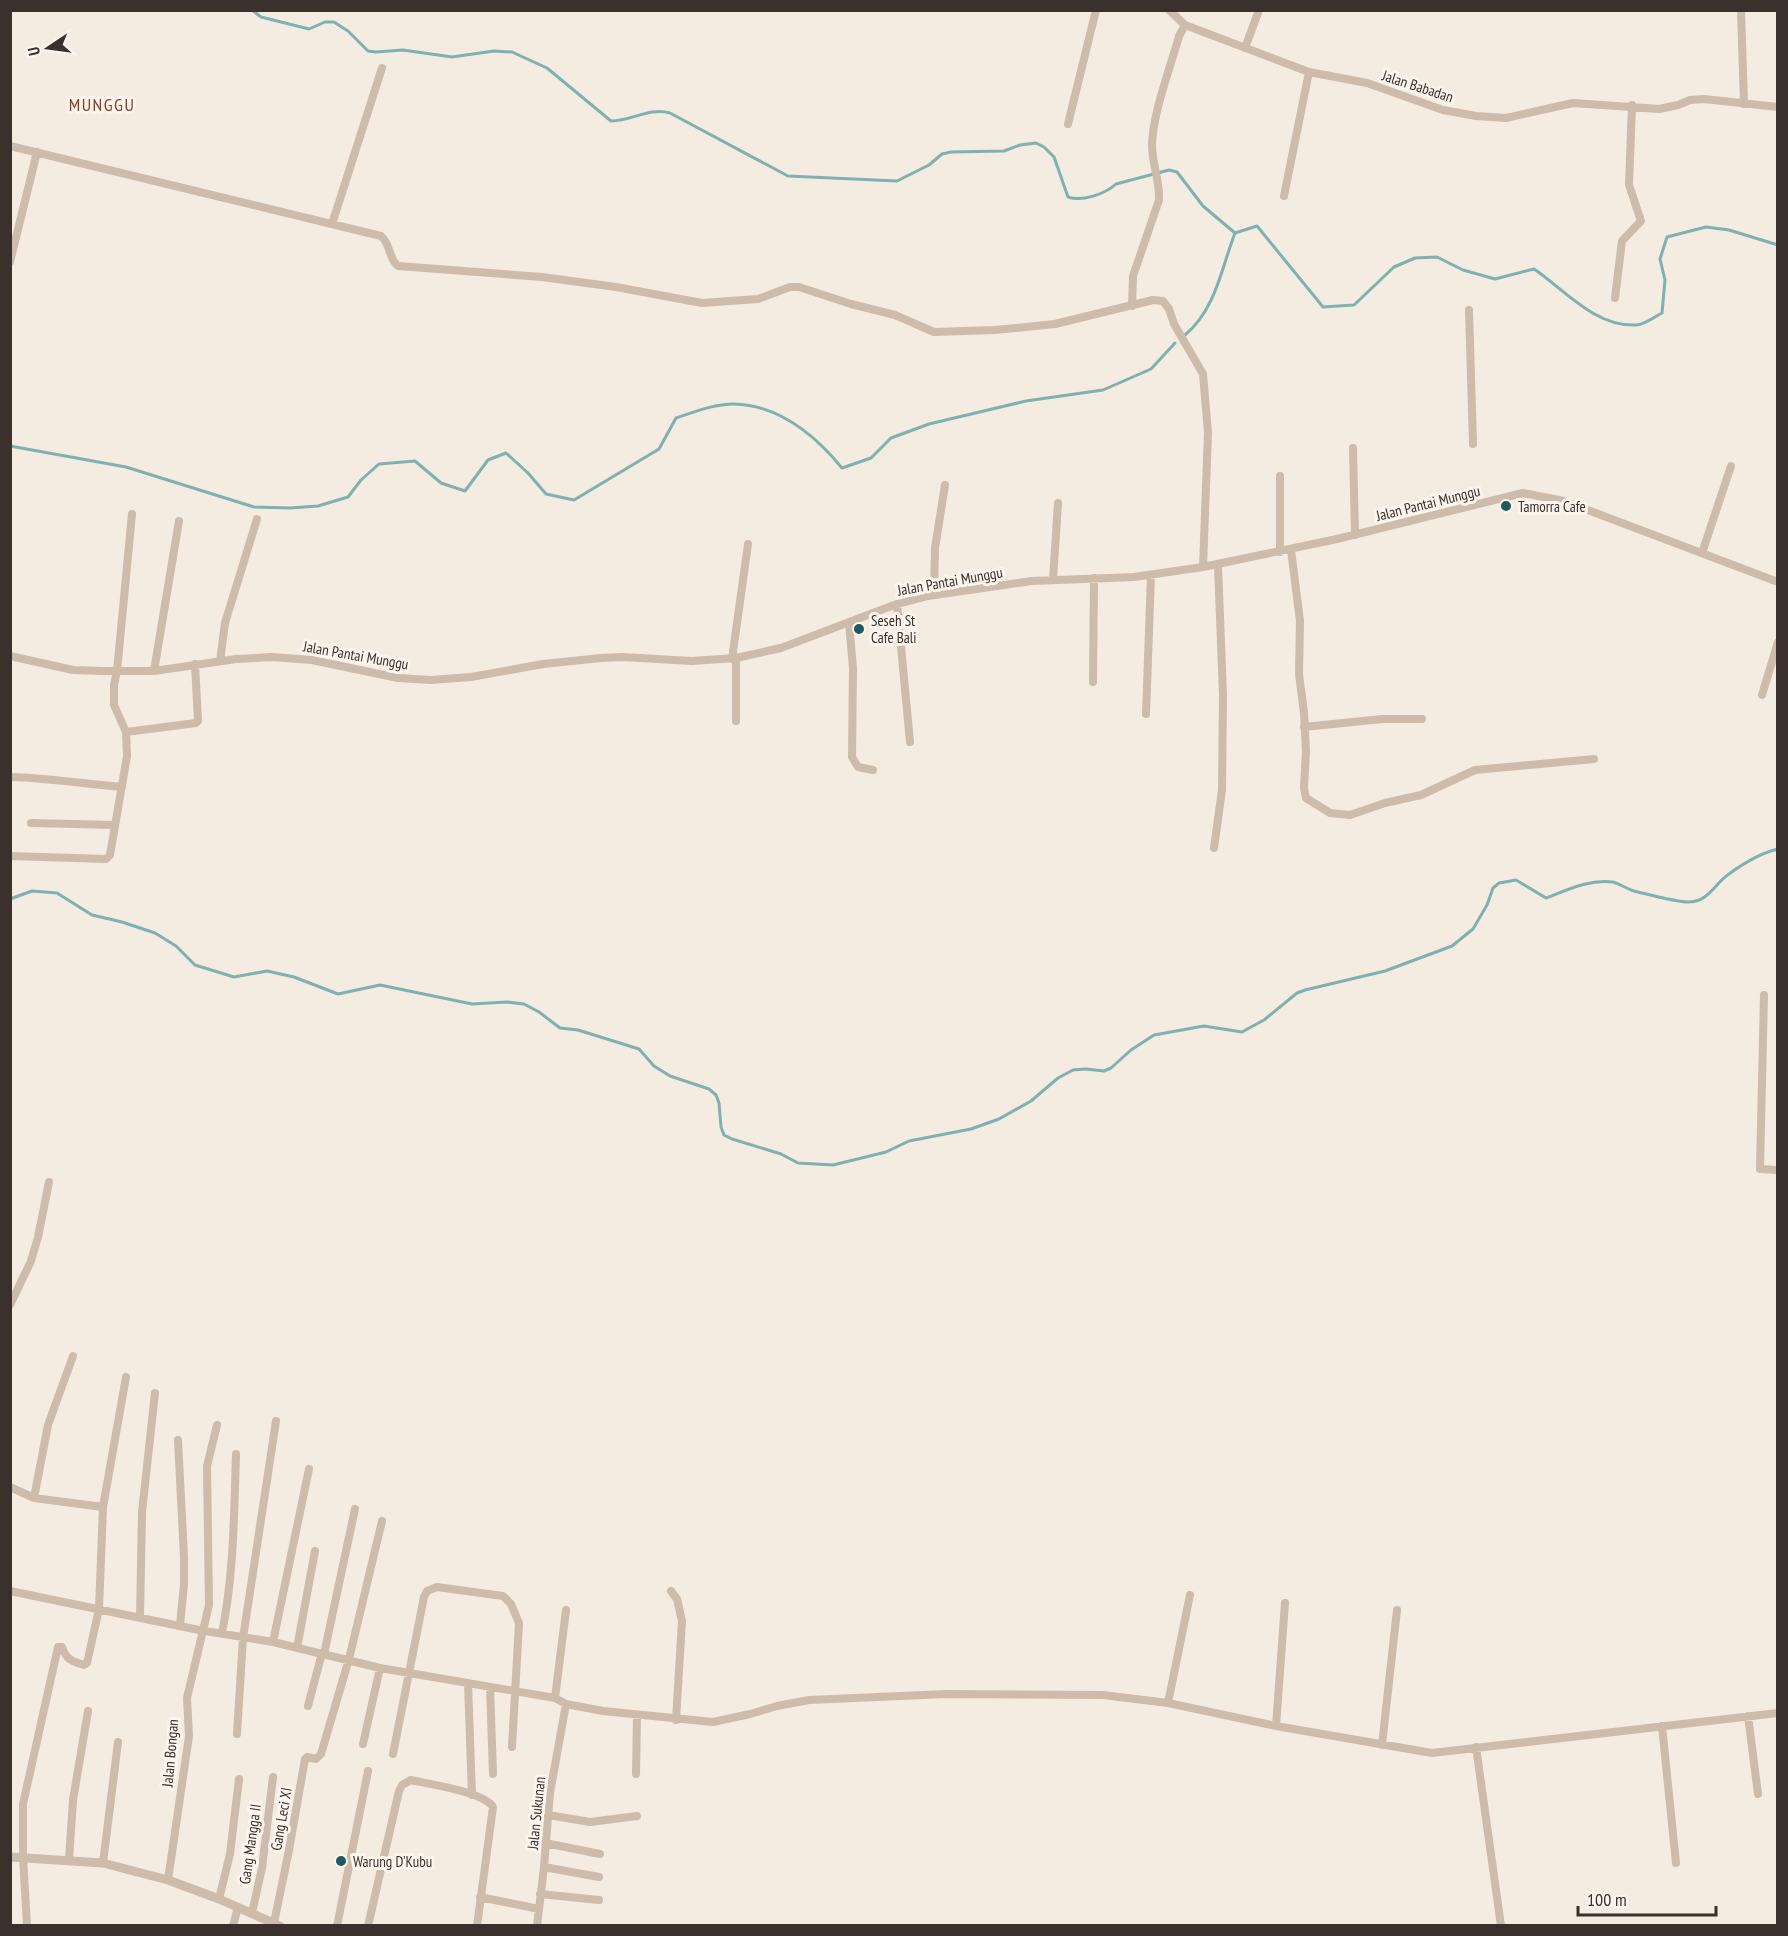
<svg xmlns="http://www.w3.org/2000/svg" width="1788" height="1936" font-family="'PT Sans Narrow',sans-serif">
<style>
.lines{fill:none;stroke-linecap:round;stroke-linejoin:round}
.stream{stroke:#7fb0b2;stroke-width:3}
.minor{stroke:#cdbbac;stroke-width:8}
.tertiary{stroke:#cdbbac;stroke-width:9}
.poi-dot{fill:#1f5a5e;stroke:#fbf5ee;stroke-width:2}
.labels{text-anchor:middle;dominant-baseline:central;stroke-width:6;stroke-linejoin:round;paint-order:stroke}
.street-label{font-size:15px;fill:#3b302b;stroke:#fbf5ee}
.poi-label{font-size:15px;fill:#3b302b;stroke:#fbf5ee;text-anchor:start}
.quarter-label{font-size:18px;letter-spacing:1.5px;fill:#8c3b22;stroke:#fbf5ee}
</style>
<rect width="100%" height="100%" fill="#f4ebe1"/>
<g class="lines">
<!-- stream -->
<path class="stream" d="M252 10 261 17 309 29 325 22H334L348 31 368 51 376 52 403 50 452 57 494 51 512 52 547 68 611 121C632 121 649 107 670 113L788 176 897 181 929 165 942 154 951 152 1004 151 1020 145 1036 143 1044 147 1054 157 1068 197C1082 202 1105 194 1116 184L1169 170 1177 172 1203 206 1235 233
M1185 335C1216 309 1221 269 1235 233L1257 226 1323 307 1354 305 1394 267 1415 258 1437 257 1463 270 1495 279 1534 269C1565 290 1595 327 1636 325 1644 325 1654 317 1662 313L1665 280 1660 259 1667 237 1706 227 1729 230 1778 245
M10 446 126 467 254 507 290 508 318 506 348 497 361 480 379 464 415 461 441 483 465 491 488 460 506 453 528 473 546 494 574 500 659 449 676 418C694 412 714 404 734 404 780 405 815 435 842 468L871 458 891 438 929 424 1026 401 1103 390 1151 369 1175 343
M10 899 32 891 57 893 92 915 122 922 155 933 176 946 195 965 234 977 267 971 294 977 338 994 380 985 472 1004 507 1002 524 1004 539 1012 560 1028 578 1030 639 1049 654 1066 670 1076 709 1089 716 1095 719 1103 721 1127 724 1135 732 1139 781 1154 798 1163 833 1165 886 1152 909 1141 971 1129 999 1119 1031 1101 1058 1078 1073 1070 1086 1069 1104 1071 1111 1068 1131 1050 1154 1035 1204 1026 1242 1032 1264 1020 1297 993 1305 990 1385 971 1452 946 1473 929 1487 905 1493 888 1499 883 1516 880 1546 898C1567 890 1589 879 1613 882 1620 884 1627 889 1634 891 1647 894 1676 902 1688 902 1709 902 1715 883 1729 874 1744 863 1760 853 1778 849"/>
<!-- minor -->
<path class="minor" d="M1169 10 1185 25 1309 72 1367 83 1443 110 1476 116 1506 118 1573 103 1659 109 1678 105 1690 100 1704 99 1778 107
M1741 10 1744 104
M1245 48 1259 10
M1068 124 1096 10
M10 146 381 236C391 244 388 258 398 266L542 277 616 287 702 303 758 299 790 287H799L851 304 895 315 934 332 995 330 1055 324 1153 300 1163 301 1169 309 1174 324 1203 374 1208 433 1203 567
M1284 196 1309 72
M332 224 382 68
M10 262 37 152
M1615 298 1622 241 1641 221 1629 185 1632 105
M1132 306 1133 276 1159 200C1160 181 1152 164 1152 145 1153 112 1170 69 1179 36L1185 25
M1469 310 1473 444
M1353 448 1355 535
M1291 550 1300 621 1299 674 1304 713 1306 751 1304 788 1306 798 1330 813 1350 815 1385 803 1421 795 1475 770 1594 759
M1280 552V476
M1702 553 1731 466
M1053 580 1058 503
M934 595 935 548 945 485
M897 604 910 742
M849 623 853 668 852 757 858 767 873 770
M10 656 73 670 102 671H154L236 659 272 657 312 660 398 678 431 680 471 677 543 664 601 658 622 657 692 661 736 658 781 648 894 605 928 596 1032 581 1134 577 1203 567 1337 539 1523 493 1564 501 1778 582
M732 659 748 544
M220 661 225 623 257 519
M154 671 179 521
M1093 682 1094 578
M1762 695 1778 642
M1146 714 1151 575
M736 721V658
M1304 727 1382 719H1422
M126 732 196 723 198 721 195 664
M10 777C48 778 85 784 122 787
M31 823 115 825
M1214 848 1222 790 1223 695 1218 565
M10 856 106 859 110 855 127 756 126 732 114 705V685L117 671 132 514
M1764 995 1760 1169 1778 1170
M10 1305 31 1261 38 1237 49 1182
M178 1440 184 1557V1584L180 1625
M10 1487 34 1498 103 1507
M34 1498 48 1425 73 1356
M10 1591 199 1630 273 1642 380 1668 555 1698 566 1704 603 1711 713 1722 750 1714 777 1706 809 1700 947 1694 1103 1695 1168 1703 1276 1726 1432 1753 1778 1713
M671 1591 677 1599 682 1621 676 1720
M140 1617 142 1512 155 1393
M222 1633C234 1574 234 1514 236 1454
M273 1642 309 1469
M297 1648 315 1551
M324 1654 355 1509
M468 1683 472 1795
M490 1687 493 1774
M555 1698 566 1610
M1168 1703 1190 1595
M308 1706 322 1653
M1748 1716 1758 1794
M1276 1726 1285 1603
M1662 1726 1676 1863
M237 1734 243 1638 276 1421
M363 1744 380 1668
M1382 1745 1397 1610
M1476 1747 1501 1926
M393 1754 424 1597 427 1591 437 1587 503 1596 511 1604 519 1623 512 1747
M636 1774 637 1715
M548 1815 590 1822 637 1816
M545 1843 600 1854
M69 1860 73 1800 88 1711
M103 1863 118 1742
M544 1867 599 1877
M168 1880 189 1736 187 1698 209 1605 207 1466 217 1425
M540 1894 599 1900
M480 1897 539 1909
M219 1899 230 1854 239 1779
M252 1913 262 1868 273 1777
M274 1923 289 1850 305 1759 307 1757 316 1759 321 1754 349 1659 382 1521
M27 1926 23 1857V1804L58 1647H62C66 1659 71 1661 84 1665L87 1663 99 1609 103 1507 126 1377
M233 1926 238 1907
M337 1926 368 1771
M368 1926 399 1791 402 1785 411 1780C429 1784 484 1792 493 1807L477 1926
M537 1926 544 1867 550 1793 566 1704"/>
<!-- tertiary -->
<path class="tertiary" d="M10 1857 103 1863 168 1880 219 1899 280 1926"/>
</g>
<!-- markers -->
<g class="poi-dot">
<circle cx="1506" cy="506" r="6"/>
<circle cx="859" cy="629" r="6"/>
<circle cx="341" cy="1861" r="6"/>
</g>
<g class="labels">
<!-- street labels -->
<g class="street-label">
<text transform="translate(1418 86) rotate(18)">Jalan Babadan</text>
<text transform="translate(1428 503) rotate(-14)">Jalan Pantai Munggu</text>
<text transform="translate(950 581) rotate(-10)">Jalan Pantai Munggu</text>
<text transform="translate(356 655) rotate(10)">Jalan Pantai Munggu</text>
<text transform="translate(170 1753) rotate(-85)">Jalan Bongan</text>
<text transform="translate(536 1813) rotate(-84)">Jalan Sukunan</text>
<text transform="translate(281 1819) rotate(-80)">Gang Leci XI</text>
<text transform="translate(250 1844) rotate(-82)">Gang Mangga II</text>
</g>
<!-- poi labels -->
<g class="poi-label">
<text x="1518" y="506">Tamorra Cafe</text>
<text x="871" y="620">Seseh St<tspan x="871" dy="17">Cafe Bali</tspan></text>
<text x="353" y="1861">Warung D'Kubu</text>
</g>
<!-- quarter labels -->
<g class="quarter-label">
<text x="102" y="104">MUNGGU</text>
</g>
</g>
<!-- border -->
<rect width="1788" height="1936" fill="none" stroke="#3b302b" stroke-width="24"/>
<!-- north arrow -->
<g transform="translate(48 48) rotate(257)" stroke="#fbf5ee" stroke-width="4.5" paint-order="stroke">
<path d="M0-4.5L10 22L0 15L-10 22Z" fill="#3b302b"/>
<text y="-9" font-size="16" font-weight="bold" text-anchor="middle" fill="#3b302b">U</text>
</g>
<!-- scale -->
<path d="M1578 1906v9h138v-9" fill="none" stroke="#3b302b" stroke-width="3"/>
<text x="1587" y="1906" font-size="18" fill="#3b302b" stroke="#fbf5ee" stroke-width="4.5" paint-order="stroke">100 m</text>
</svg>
